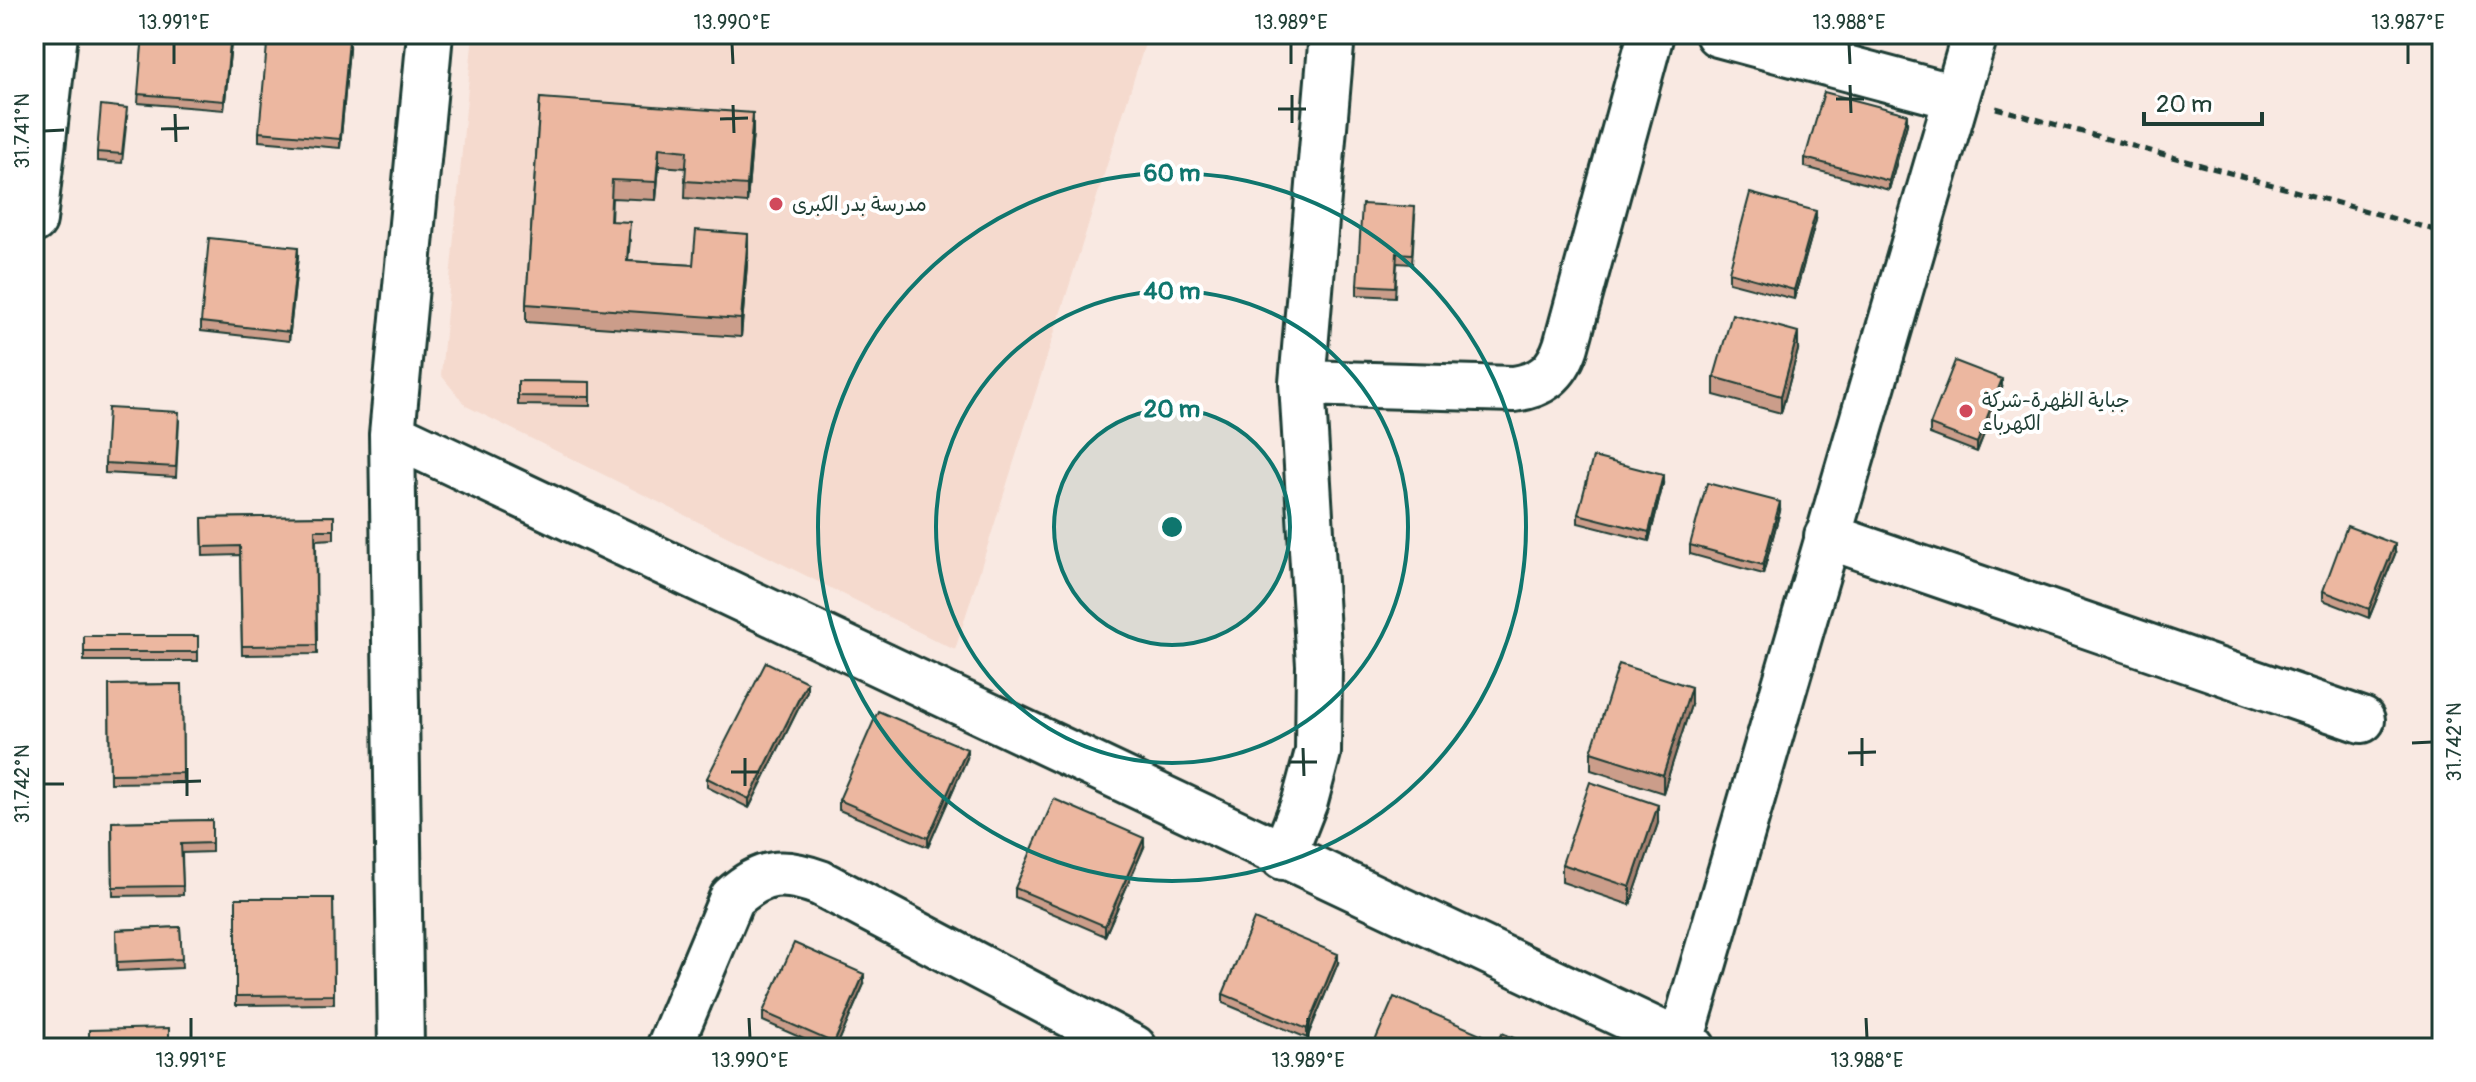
<svg xmlns="http://www.w3.org/2000/svg" width="2476" height="1082" font-family="Pangolin,'Playpen Sans Arabic',sans-serif">
<style>
.built{fill:#f5dace}
.lines{fill:none;stroke-linecap:round;stroke-linejoin:round}
.minor-casing{stroke:#1f3d34;stroke-width:50}
.path{stroke:#1f3d34;stroke-width:5;stroke-dasharray:8 6;stroke-linecap:butt}
.minor{stroke:#fff;stroke-width:44}
.wall{fill:#cb9d8a;stroke:#1f3d34;stroke-width:2}
.shaded-wall{fill:#a58070;stroke:#1f3d34;stroke-width:2}
.building{fill:#ecb7a0;stroke:#1f3d34;stroke-width:2}
.ticks{fill:none;stroke:#1f3d34;stroke-width:3}
.ring{fill:none;stroke:#0f766e;stroke-width:4}
.poi-dot{fill:#d1495b;stroke:#fff;stroke-width:3}
.labels{text-anchor:middle;dominant-baseline:central;stroke-width:8;stroke-linejoin:round;paint-order:stroke}
.poi-label{font-size:20px;fill:#1f3d34;stroke:#fff;text-anchor:start}
.centre{fill:#0f766e;stroke:#fff;stroke-width:4}
.ring-label{font-size:24px;text-anchor:middle;font-weight:bold;fill:#0f766e;stroke:#fff;stroke-width:8;stroke-linejoin:round;paint-order:stroke}
.neatline{fill:none;stroke:#1f3d34;stroke-width:3}
.ticks-label{font-size:20px;text-anchor:middle;fill:#1f3d34}
</style>
<rect width="100%" height="100%" fill="#f9e9e2"/>
<filter id="ink" filterUnits="userSpaceOnUse"><feTurbulence type="fractalNoise" baseFrequency=".0125" numOctaves="2"/><feDisplacementMap in="SourceGraphic" scale="16" xChannelSelector="R" yChannelSelector="G"/><feConvolveMatrix kernelMatrix="1 2 1 2 8 2 1 2 1" color-interpolation-filters="sRGB"/></filter>
<g filter="url(#ink)">
<!-- built -->
<path class="built" d="M473 34H1148L955 650 466 406 441 375Z"/>
<g class="lines">
<defs>
<path id="minor" d="M1718 34 1955 97
M34 220 55 34
M1302 383 1514 389C1542 385 1557 373 1566 346L1651 34
M392 434 1693 1048
M1827 536 2362 720
M1283 857 1305 801 1318 752 1319 665 1302 383 1332 34
M401 1048 392 434 430 34
M669 1048 732 898C762 871 782 869 820 883L1134 1048
M1679 1048 1975 34"/>
</defs>
<!-- minor casing -->
<use href="#minor" class="minor-casing"/>
<!-- path -->
<path class="path" d="M1996 108 2442 232"/>
<!-- minor -->
<use href="#minor" class="minor"/>
</g>
<!-- wall -->
<path class="wall" d="M143 34H232L224 110 138 103Z
M349 49 340 148 259 141V132Z
M540 98 753 131 747 203 685 198 686 168 659 166 656 200 612 198 611 221 630 240 628 261 693 265 748 252 741 337 526 322V304Z
M127 117 122 163 97 161V152Z
M1907 124 1889 190 1805 167V158Z
M1415 216 1412 264 1397 263 1395 297 1357 295V285Z
M1816 220 1794 299 1729 282V272Z
M298 256 289 341 201 331V322Z
M1798 350 1781 413 1714 395V377Z
M518 381 590 382V406L518 405Z
M2002 388 1977 452 1930 434V425Z
M179 421 176 477 105 473V463Z
M1663 484 1649 541 1578 523V514Z
M1780 511 1763 574 1690 554V545Z
M334 516V539L316 540 317 654 242 655 240 555 203 556 202 518Z
M2395 554 2369 618 2323 600V591Z
M84 636H198V661H84Z
M182 684 183 782 110 783 109 685Z
M807 691 749 808 707 787V778Z
M1691 705 1663 793 1591 770V752Z
M967 758 928 847 839 810V800Z
M212 820V852L182 853 183 895 113 896 112 822Z
M1658 823 1630 905 1562 882V864Z
M1144 847 1105 936 1015 897V888Z
M236 898H333L334 1004 236 1005Z
M180 927 182 968 117 971 116 930Z
M1338 963 1307 1038 1223 1003V994Z
M864 984 836 1048H824L763 1021V1012Z"/>
<!-- shaded-wall -->
<path class="shaded-wall" d="M231 34H232L224 110V101Z
M349 40V49L340 148V139Z
M753 113V131L747 203V185Z
M1907 114V124L1889 190V181Z
M659 148V166L656 200V182Z
M1816 211V220L1794 299V290Z
M748 234V252L741 337V319Z
M298 247V256L289 341V332Z
M1798 332V350L1781 413V396Z
M2002 379V388L1977 452V443Z
M1663 475V484L1649 541V532Z
M1780 502V511L1763 574V565Z
M2395 544V554L2369 618V609Z
M807 682V691L749 808V799Z
M1691 687V705L1663 793V775Z
M967 749V758L928 847V838Z
M1658 805V823L1630 905V887Z
M1144 838V847L1105 936V926Z
M1338 954V963L1307 1038V1029Z
M864 974V984L836 1048H834V1043Z
M1483 1035V1045L1482 1048H1478Z"/>
<!-- building -->
<path class="building" d="M143 34H231L224 101 138 94Z
M268 34 349 40 340 139 259 132Z
M1824 92 1907 114 1889 181 1805 158Z
M540 98 753 113 747 185 685 181 687 151 659 148 656 182 612 180 610 221 630 222 627 261 693 265 696 230 748 234 741 319 526 304Z
M101 105 127 108 122 154 97 152Z
M1750 193 1816 211 1794 290 1729 272Z
M1362 204 1415 207 1412 254 1397 253 1395 287 1357 285Z
M209 238 298 247 289 332 201 322Z
M1732 314 1798 332 1781 396 1714 377Z
M1955 361 2002 379 1977 443 1930 425Z
M518 381 590 382V397L518 396Z
M108 408 179 412 176 467 105 463Z
M1593 457 1663 475 1649 532 1578 514Z
M1707 483 1780 502 1763 565 1690 545Z
M334 516V530H315L317 645 242 646 240 546 203 547 202 518Z
M2347 526 2395 544 2369 609 2323 591Z
M84 636H198V652H84Z
M766 662 807 682 749 799 707 778Z
M1619 664 1691 687 1663 775 1591 752Z
M182 684 183 773 110 774 109 685Z
M878 711 967 749 928 838 839 800Z
M1590 782 1658 805 1630 887 1562 864Z
M1054 799 1144 838 1105 926 1015 888Z
M212 820V843L181 844 183 886 113 887 112 822Z
M236 898H333L334 995 236 996Z
M1254 919 1338 954 1307 1029 1223 994Z
M180 927 182 959 117 962 116 930Z
M794 943 864 974 834 1043 763 1012Z
M1394 997 1483 1035 1478 1048H1372Z
M169 1028V1048H89V1030Z
M1502 1033 1537 1048H1496Z"/>
</g>
<!-- ticks -->
<path class="ticks" d="M174 44V64M732 44 733 64M1291 44V64M1849 44 1850 64M2408 44V64M1850 85 1851 113M1292 95V123M1836 99H1864M733 105 734 133M1278 109H1306M175 114 176 142M720 119 748 118M161 129 189 128M44 131 64 130M1862 738V766M2412 743 2432 742M1303 748 1304 776M1848 753 1876 752M745 758V786M1289 762H1317M187 768V796M731 772H759M173 782 201 781M44 784H64M191 1018V1038M749 1018 750 1038M1308 1018V1038M1866 1018 1867 1038"/>
<!-- distance rings -->
<circle cx="1172" cy="527" r="118" fill="#0f766e" fill-opacity=".12"/>
<g class="ring">
<circle cx="1172" cy="527" r="118"/>
<circle cx="1172" cy="527" r="236"/>
<circle cx="1172" cy="527" r="354"/>
</g>
<!-- markers -->
<g class="poi-dot">
<circle cx="776" cy="204" r="8"/>
<circle cx="1966" cy="411" r="8"/>
</g>
<g class="labels">
<!-- poi labels -->
<g class="poi-label">
<text x="792" y="204">مدرسة بدر الكبرى</text>
<text x="1982" y="400">جباية الظهرة-شركة<tspan x="1982" dy="23">الكهرباء</tspan></text>
</g>
</g>
<circle cx="1172" cy="527" r="12" class="centre"/>
<g class="ring-label">
<text x="1172" y="181">60 m</text>
<text x="1172" y="299">40 m</text>
<text x="1172" y="417">20 m</text>
</g>
<!-- margin -->
<rect width="2476" height="1082" fill="none" stroke="#fff" stroke-width="88"/>
<!-- scale -->
<path d="M2144 112v12h118v-12" fill="none" stroke="#1f3d34" stroke-width="4"/>
<text x="2156" y="112" font-size="24" fill="#1f3d34" stroke="#ffffff" stroke-width="6" paint-order="stroke">20 m</text>
<rect x="44" y="44" width="2388" height="994" class="neatline"/>
<g class="ticks-label">
<text x="174" y="29">13.991°E</text>
<text x="732" y="29">13.990°E</text>
<text x="1291" y="29">13.989°E</text>
<text x="1849" y="29">13.988°E</text>
<text x="2408" y="29">13.987°E</text>
<text transform="translate(22 131) rotate(-90)" y="7">31.741°N</text>
<text transform="translate(2454 742) rotate(-90)" y="7">31.742°N</text>
<text transform="translate(22 784) rotate(-90)" y="7">31.742°N</text>
<text x="191" y="1067">13.991°E</text>
<text x="750" y="1067">13.990°E</text>
<text x="1308" y="1067">13.989°E</text>
<text x="1867" y="1067">13.988°E</text>
</g>
</svg>
